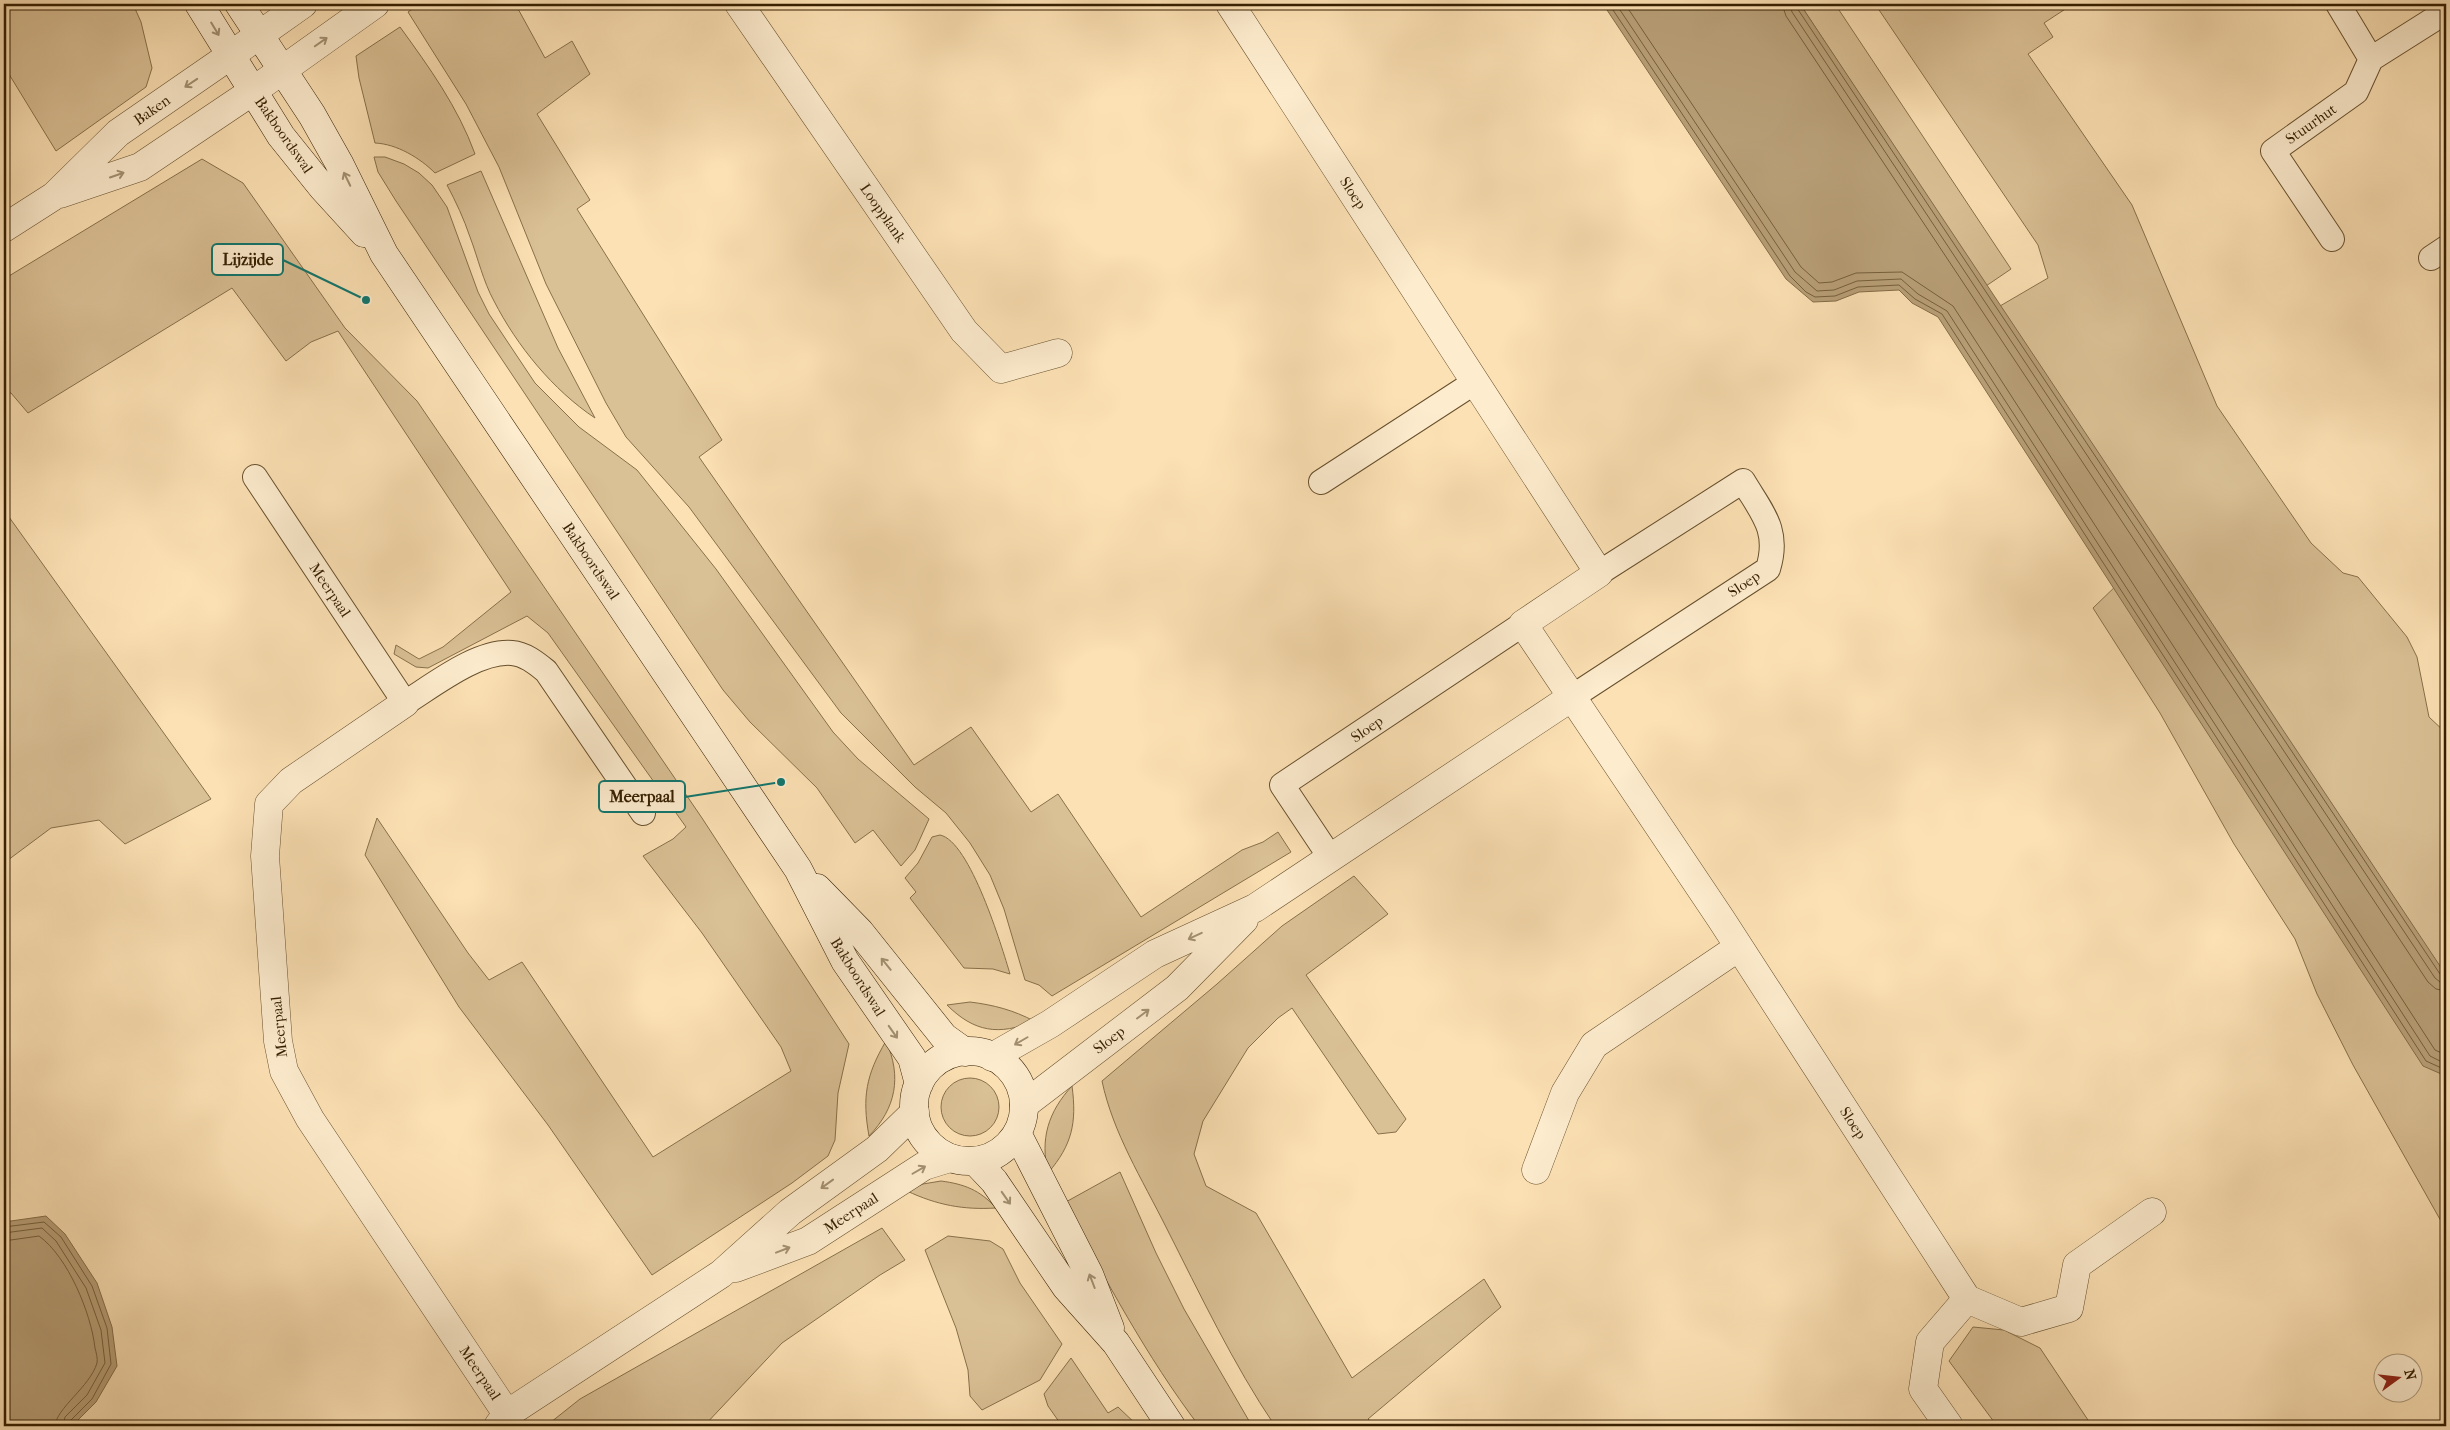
<svg xmlns="http://www.w3.org/2000/svg" width="2450" height="1430" font-family="'IM FELL French Canon',serif">
<style>
.green{fill:#dac095;stroke:#88704a}
.water{fill:#b89f77;stroke:#846c47}
.lines{fill:none;stroke-linecap:round;stroke-linejoin:round}
.shore{stroke:#765f3c;stroke-width:1}
.service-casing{stroke:#67502d;stroke-width:26}
.minor-casing{stroke:#67502d;stroke-width:29}
.tertiary-casing{stroke:#67502d;stroke-width:29}
.secondary-casing{stroke:#351f00;stroke-width:29}
.service{stroke:#fdecce;stroke-width:24}
.minor{stroke:#fdecce;stroke-width:28}
.tertiary{stroke:#fdecce;stroke-width:28}
.secondary{stroke:#fdecce;stroke-width:28}
.oneway{stroke:#a39071}
.labels{text-anchor:middle;dominant-baseline:central;stroke-width:5;stroke-linejoin:round;paint-order:stroke}
.street-label{font-size:15px;fill:#351f00;stroke:#fdecce}
.leader{fill:none;stroke:#0f766e;stroke-width:2}
.callout-dot{fill:#0f766e;stroke:#fdecce;stroke-width:2}
.callout{fill:#fdecce;stroke:#0f766e;stroke-width:2}
.callout-label{font-size:16px;text-anchor:middle;font-weight:bold;fill:#351f00}
</style>
<rect width="100%" height="100%" fill="#fce1b4"/>
<filter id="stains"><feTurbulence type="fractalNoise" baseFrequency=".004" numOctaves="4"/><feColorMatrix values="0 0 0 0 .2 0 0 0 0 .09 0 0 0 0 .02 0 0 0 .5 -.17"/></filter>
<radialGradient id="worn" r=".72"><stop offset=".6" stop-color="#630" stop-opacity="0"/><stop offset="1" stop-color="#630" stop-opacity=".3"/></radialGradient>
<!-- green -->
<path class="green" d="M4 4H133L141 22 152 68 146 87 56 151 4 66Z
M420 4H522L517 7 545 58 572 41 590 74 537 114 590 200 577 209 722 440 699 457 914 765 971 727 1031 812 1058 794 1141 917 1242 850 1263 842 1278 832 1291 852 1052 996 1039 985 1025 980 1004 909 990 875 970 843 946 813 915 787 841 713 689 507 626 437 606 403 546 284 499 167 466 104 408 12Z
M1800 4H1835L2011 269 1986 286Z
M1875 4H2073L2044 23 2053 37 2028 54 2132 205 2217 406 2311 543 2343 573 2358 577 2407 637 2417 657 2429 717 2446 733V1230L2353 1065 2317 994 2295 939 2234 844 2160 713 2093 608 2120 582 2161 554 2000 306 2048 278 2038 245Z
M400 27C429 67 458 107 475 154L435 173C420 158 397 144 375 143L359 78 356 56Z
M374 157H385L404 164 419 173 432 185 447 207 478 292 489 314 535 383 579 427 637 470 716 569 833 732 858 759 929 819 915 850 901 866 873 830 855 843 817 788 750 722 723 690 396 201 378 172Z
M202 159 243 183 345 328 417 401 702 818 849 1044 838 1093 835 1140 828 1156 792 1183 652 1275 548 1125 459 1007 365 855 377 818 468 953 489 980 522 962 653 1157 791 1071 781 1047 702 933 643 856 673 839 686 827 548 633 527 616 428 668 416 667 394 654 396 645 419 659 443 647 511 592 338 331 311 342 286 361 232 288 28 413 11 393 4 392V279Z
M481 171 558 348 595 418C553 390 517 346 494 301 483 281 478 258 470 237 464 219 456 202 447 185Z
M4 510 211 799 125 844 99 820 51 828 4 863Z
M940 835C970 841 1002 947 1010 974L993 969 964 968 910 898 916 892 905 878 918 863 932 837Z
M1354 876 1388 914 1306 975 1406 1119 1396 1132 1378 1134 1292 1008 1278 1018 1248 1048 1203 1121 1194 1154 1206 1186 1256 1213 1352 1378 1484 1279 1501 1307 1368 1419 1376 1426H1275C1233 1364 1200 1294 1166 1227 1142 1179 1113 1133 1102 1081L1217 984 1282 926Z
M970 1002C994 1005 1013 1010 1034 1021 999 1036 974 1032 947 1005Z
M886 1041C902 1077 896 1108 869 1136 862 1097 866 1075 886 1041Z
M941 1107a29 29 0 1 1 58 0a29 29 0 1 1-58 0Z
M1072 1086C1077 1123 1072 1145 1048 1173 1040 1139 1048 1112 1072 1086Z
M1120 1172 1156 1253 1184 1309 1252 1426H1199C1146 1356 1106 1280 1064 1203Z
M941 1181C964 1184 980 1190 996 1208 963 1210 937 1205 907 1191L923 1184Z
M882 1228 905 1260 880 1275 782 1343 704 1426H546L580 1399Z
M948 1236 990 1241 1003 1249 1020 1283 1062 1344 1040 1380 982 1410 970 1396 968 1370 956 1328 925 1250Z
M1973 1327 2004 1330 2040 1348 2092 1426H1997L1949 1361Z
M1071 1358 1108 1413 1118 1407 1138 1426H1062L1048 1406 1044 1394Z"/>
<!-- water -->
<path class="water" d="M1603 4H1800L2446 975V1076L2423 1066 1938 317 1912 303 1899 290 1859 292 1836 301 1813 302 1786 279Z
M46 1216 65 1234 97 1283 112 1327 117 1366 96 1402 72 1426H4V1222Z"/>
<g class="lines">
<!-- shore -->
<path class="shore" d="M1609 4 1790 276 1806 292 1815 297 1835 296 1858 287 1899 285 1915 299 1942 314 2426 1061 2446 1070
M1616 4 1795 272 1817 291 1834 290 1857 281 1901 279 1918 294 1947 311 2430 1056 2446 1064
M1625 4 1801 267 1819 283 1832 282 1856 273 1902 272 1953 306 2435 1050 2446 1055
M1782 4 1786 16 2428 982 2436 989 2446 991
M1790 4 1792 12 2435 978 2440 982 2446 983
M1796 4 1797 8 2440 974 2446 977
M4 1227 44 1222 61 1237 92 1286 107 1328 111 1364 92 1399 70 1421 69 1426
M4 1233 42 1228 56 1241 86 1288 101 1330 105 1363 87 1395 65 1417 63 1426
M4 1241 39 1236C68 1257 91 1313 95 1348 96 1352 98 1359 97 1363 90 1387 56 1408 55 1426"/>
<defs>
<path id="service" d="M2371 59 2439 16 2443 4
M2332 239 2273 151 2356 92 2371 59 2338 4
M2431 258 2446 248
M255 477 405 703C434 685 478 650 512 653 525 654 536 663 546 671L643 813
M1321 482 1475 382
M1572 697 1768 569C1780 530 1762 513 1743 481L1599 573
M1330 857 1282 785 1523 624"/>
<path id="minor" d="M739 4 964 331 1001 369 1058 353
M1230 4 1599 573 1523 624 1721 919 1967 1299 1930 1342 1923 1389 1949 1426
M60 194 140 167 253 91
M4 228 54 196 118 133 231 55
M405 703 291 781 269 804 265 856 278 1041 284 1071 310 1119 507 1414
M992 1057 1050 1024 1155 954 1255 908 1572 697
M1024 1105 1177 988 1244 920
M1536 1170 1565 1093 1594 1045 1739 947
M736 1268 808 1241 924 1166 950 1158
M1967 1299 2021 1322 2069 1308 2077 1265 2152 1212
M498 1426 507 1414 721 1274 790 1212 877 1149 915 1112"/>
<path id="tertiary" d="M231 55 303 4
M253 91 375 4"/>
<path id="secondary" d="M199 4 281 136 322 187 364 233
M239 4 312 115 339 163 384 254 798 869 845 961 912 1058 919 1084
M817 888 860 932 944 1037 965 1052
M914 1106a55 55 0 1 1 110 0a55 55 0 1 1-110 0Z
M1017 1133 1089 1274 1110 1328
M975 1161 994 1181 1066 1287 1116 1343 1171 1426"/>
</defs>
<!-- service casing -->
<use href="#service" class="service-casing"/>
<!-- minor casing -->
<use href="#minor" class="minor-casing"/>
<!-- tertiary casing -->
<use href="#tertiary" class="tertiary-casing"/>
<!-- secondary casing -->
<use href="#secondary" class="secondary-casing"/>
<!-- service -->
<use href="#service" class="service"/>
<!-- minor -->
<use href="#minor" class="minor"/>
<!-- tertiary -->
<use href="#tertiary" class="tertiary"/>
<!-- secondary -->
<use href="#secondary" class="secondary"/>
</g>
<!-- one-way arrows -->
<defs><path id="oneway-shaft" d="M-6 0H5M1.5-3L5.5 0L1.5 3" fill="none" stroke-width="1.6" stroke-linecap="round" stroke-linejoin="round" transform="scale(1.25)"/></defs>
<g class="oneway">
<use href="#oneway-shaft" transform="translate(215 29) rotate(59)"/>
<use href="#oneway-shaft" transform="translate(321 42) rotate(-35)"/>
<use href="#oneway-shaft" transform="translate(191 83) rotate(146)"/>
<use href="#oneway-shaft" transform="translate(117 175) rotate(-19)"/>
<use href="#oneway-shaft" transform="translate(347 179) rotate(-116)"/>
<use href="#oneway-shaft" transform="translate(1195 936) rotate(155)"/>
<use href="#oneway-shaft" transform="translate(886 964) rotate(-129)"/>
<use href="#oneway-shaft" transform="translate(1143 1014) rotate(-37)"/>
<use href="#oneway-shaft" transform="translate(893 1032) rotate(55)"/>
<use href="#oneway-shaft" transform="translate(1021 1041) rotate(150)"/>
<use href="#oneway-shaft" transform="translate(919 1170) rotate(-30)"/>
<use href="#oneway-shaft" transform="translate(827 1184) rotate(144)"/>
<use href="#oneway-shaft" transform="translate(1006 1198) rotate(55)"/>
<use href="#oneway-shaft" transform="translate(783 1250) rotate(-21)"/>
<use href="#oneway-shaft" transform="translate(1092 1281) rotate(-111)"/>
</g>
<g class="labels">
<!-- street labels -->
<g class="street-label">
<text transform="translate(152 110) rotate(-35)">Baken</text>
<text transform="translate(2311 124) rotate(-35)">Stuurhut</text>
<text transform="translate(284 135) rotate(55)">Bakboordswal</text>
<text transform="translate(1353 193) rotate(57)">Sloep</text>
<text transform="translate(883 213) rotate(55)">Loopplank</text>
<text transform="translate(591 561) rotate(56)">Bakboordswal</text>
<text transform="translate(1744 584) rotate(-33)">Sloep</text>
<text transform="translate(330 590) rotate(56)">Meerpaal</text>
<text transform="translate(1367 729) rotate(-34)">Sloep</text>
<text transform="translate(858 977) rotate(58)">Bakboordswal</text>
<text transform="translate(279 1027) rotate(-96)">Meerpaal</text>
<text transform="translate(1109 1040) rotate(-37)">Sloep</text>
<text transform="translate(1853 1123) rotate(57)">Sloep</text>
<text transform="translate(851 1213) rotate(-33)">Meerpaal</text>
<text transform="translate(480 1373) rotate(56)">Meerpaal</text>
</g>
</g>
<!-- callouts -->
<path class="leader" d="M366 300L283 260M781 782L685 797"/>
<g class="callout-dot">
<circle cx="366" cy="300" r="5"/>
<circle cx="781" cy="782" r="5"/>
</g>
<g class="callout">
<rect x="212" y="244" width="71" height="31" rx="5"/>
<rect x="599" y="781" width="86" height="31" rx="5"/>
</g>
<g class="callout-label">
<text x="248" y="265">Lijzijde</text>
<text x="642" y="802">Meerpaal</text>
</g>
<!-- margin -->
<rect width="2450" height="1430" fill="none" stroke="#fce1b4" stroke-width="20"/>
<rect x="5" y="5" width="2440" height="1420" fill="none" stroke="#351f00" stroke-width="2.5"/>
<rect x="10" y="10" width="2430" height="1410" fill="none" stroke="#351f00"/>
<!-- north arrow -->
<g transform="translate(2398 1378) rotate(75)"><circle r="24" fill="#fdecce" stroke="#ad9a7c"/>
<path d="M0-4L9 19L0 12L-9 19Z" fill="#8f2418"/>
<text y="-8" font-size="14" font-weight="bold" text-anchor="middle" fill="#351f00">N</text>
</g>
<rect width="100%" height="100%" filter="url(#stains)"/>
<rect width="100%" height="100%" fill="url(#worn)"/>
</svg>
